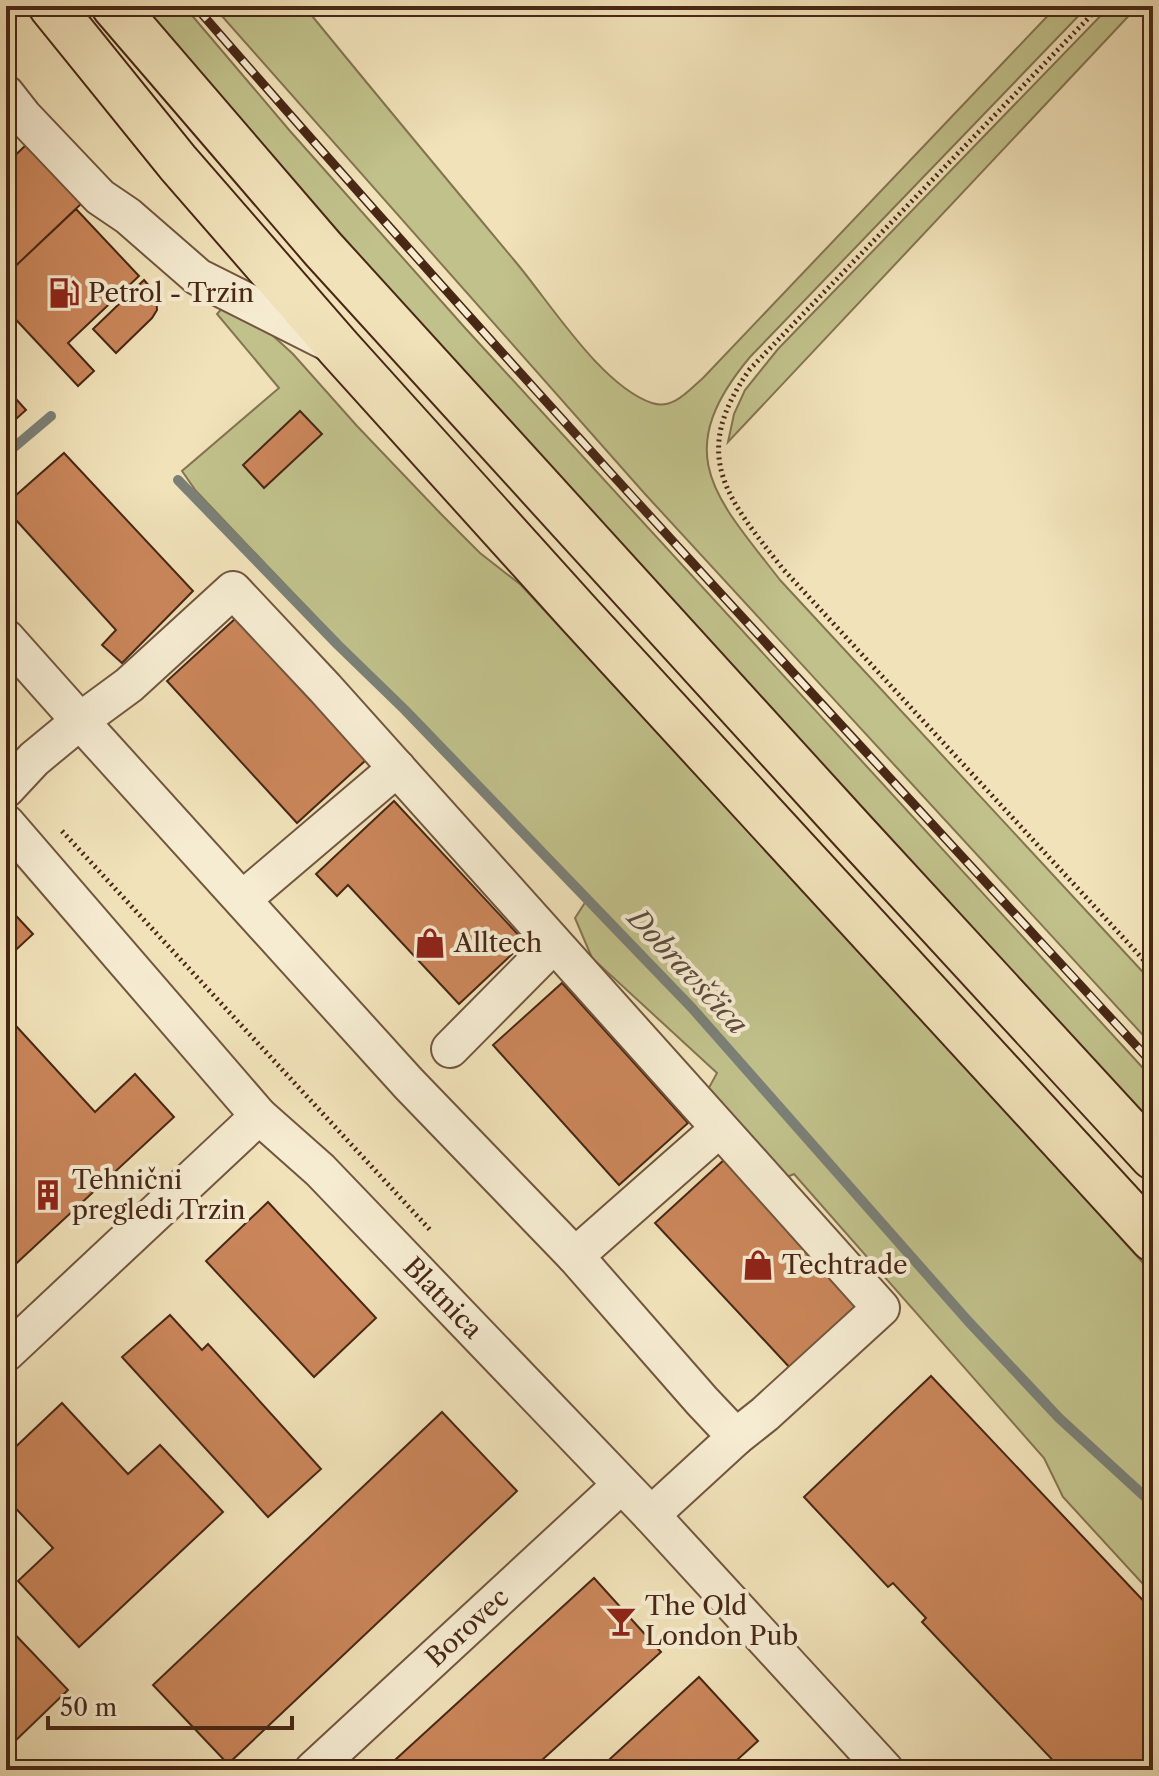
<svg xmlns="http://www.w3.org/2000/svg" width="1159" height="1776" font-family="'Libre Caslon Text',serif">
<style>
.green{fill:#c1c18b;stroke:#847450;stroke-width:2}
.lines{fill:none;stroke-linecap:round;stroke-linejoin:round}
.stream{stroke:#7b8077;stroke-width:10}
.building{fill:#ca865a;stroke:#482715;stroke-width:2}
.minor-casing{stroke:#72563e;stroke-width:40}
.major-casing{stroke:#482715;stroke-width:48}
.path{stroke:#482715;stroke-width:5;stroke-dasharray:2 4;stroke-linecap:butt}
.minor{stroke:#f6ecd2;stroke-width:36}
.major{stroke:#f1e2b9;stroke-width:44}
.rail-casing{stroke:#482715;stroke-width:9}
.rail{stroke:#f6ecd2;stroke-width:6;stroke-dasharray:18;stroke-linecap:butt}
.labels{text-anchor:middle;dominant-baseline:central;stroke-width:8;stroke-linejoin:round;paint-order:stroke}
.poi-label{font-size:26px;fill:#482715;stroke:#f6ecd2;text-anchor:start}
.street-label{font-size:26px;fill:#482715;stroke:#f6ecd2}
.water-label{font-size:28px;font-style:italic;fill:#5d4c3e;stroke:#f6ecd2}
</style>
<rect width="100%" height="100%" fill="#f1e2b9"/>
<filter id="stains"><feTurbulence type="fractalNoise" baseFrequency=".0025" numOctaves="4"/><feColorMatrix values="0 0 0 0 .2 0 0 0 0 .09 0 0 0 0 .02 0 0 0 .5 -.17"/></filter>
<radialGradient id="worn" r=".72"><stop offset=".6" stop-color="#630" stop-opacity="0"/><stop offset="1" stop-color="#630" stop-opacity=".3"/></radialGradient>
<!-- green -->
<path class="green" d="M143 6H184L290 131 466 329 1153 1079V1126L785 726 312 204Z
M213 6H304C373 91 444 176 514 260 549 301 601 386 652 403 673 410 688 391 703 378L1057 6H1088L750 357C669 454 715 496 780 580L1153 983V1046L645 494Z
M1110 6H1138L728 442 734 414 745 390 778 349Z
M225 305 259 323 293 354 357 426 442 515 480 553 521 585 975 1077 1153 1274V1595L1063 1497 1044 1458 794 1174 773 1183 700 1104 717 1073 592 958 575 918 586 901 196 491 182 471 279 388 217 314Z"/>
<g class="lines">
<!-- stream -->
<path class="stream" d="M6 454 51 416
M178 480 338 645 405 710 692 1008 968 1321 1059 1418 1153 1504"/>
</g>
<!-- building -->
<path class="building" d="M46 126 101 185 6 275V164Z
M76 209 139 276 68 343 94 371 78 386 6 309V275Z
M144 280 156 294 157 310 152 318 116 353 93 329Z
M6 388 26 410 6 428Z
M300 411 322 434 264 488 243 465Z
M64 453 193 591 122 663 102 645 116 630 6 509V504Z
M236 618 366 760 297 823 167 681Z
M394 801 525 942 459 1004 348 885 337 896 316 874Z
M6 905 33 934 6 959Z
M562 983 688 1123 619 1185 493 1045Z
M17 1027 95 1112 135 1074 174 1117 6 1273V1037Z
M725 1159 861 1306 792 1370 655 1223Z
M268 1202 376 1318 314 1377 206 1261Z
M170 1315 202 1350 208 1344 321 1469 268 1517 122 1357Z
M931 1376 1153 1611V1770H1062L922 1622 926 1618 893 1583 888 1587 804 1497Z
M62 1403 128 1474 160 1445 223 1512 79 1647 18 1581 53 1548 6 1498V1456Z
M442 1412 517 1491 228 1764 153 1685Z
M594 1578 661 1652 531 1770H384Z
M6 1625 68 1690 12 1744 6 1737Z
M699 1677 758 1741 726 1770H598Z"/>
<g class="lines">
<defs>
<g id="minor">
<path d="M6 94 24 117 100 197 128 216 198 277 331 344"/>
<path d="M6 638 80 721 129 685 233 590 325 688 881 1308 765 1414 736 1437"/>
<path d="M6 789 34 759 80 721 409 1084 575 1256 702 1401 736 1437 651 1515"/>
<path id="s1" d="M6 823 259 1116 320 1170 651 1515 885 1770"/>
<path d="M243 899 397 768"/>
<path d="M450 1049 554 944"/>
<path d="M575 1256 719 1129"/>
<path d="M6 1353 259 1116"/>
<path id="s2" d="M313 1770 621 1485"/>
</g>
<path id="major" d="M51 6 178 163 339 348 580 615 1153 1239
M114 6 323 249 852 830 1153 1157"/>
</defs>
<!-- minor casing -->
<use href="#minor" class="minor-casing"/>
<!-- major casing -->
<use href="#major" class="major-casing"/>
<!-- path -->
<path class="path" d="M1100 6 750 369C689 455 726 497 783 569L1153 970
M62 831 432 1232"/>
<!-- minor -->
<use href="#minor" class="minor"/>
<!-- major -->
<use href="#major" class="major"/>
<defs>
<path id="rail" d="M195 6C507 365 831 714 1153 1064"/>
</defs>
<!-- rail casing -->
<use href="#rail" class="rail-casing"/>
<!-- rail -->
<use href="#rail" class="rail"/>
</g>
<!-- icons -->
<defs>
<symbol id="fuel-bare" viewBox="-9 -9 18 18"><path d="M-5.5-6h7V0h2V4h1.3V-2.5L3-4.5l.8-.8L6-3V5H2.5V1h-1V6h-7ZM-4.2-4.7v3.2H.2V-4.7Z" fill="#8f2418" stroke="#f6ecd2" stroke-width="2.5" paint-order="stroke"/></symbol>
<symbol id="shop-bare" viewBox="-9 -9 18 18"><path d="M-5-2.5h2.3a2.7 3.5 0 0 1 5.4 0H5L5.5 6h-11ZM-1.5-2.5h3a1.5 2.3 0 0 0-3 0Z" fill="#8f2418" stroke="#f6ecd2" stroke-width="2.5" paint-order="stroke"/></symbol>
<symbol id="building-bare" viewBox="-9 -9 18 18"><path d="M-4-6H4V6H1V3H-1V6H-4ZM-2.5-4.3h1.7v1.8h-1.7ZM.8-4.3h1.7v1.8H.8ZM-2.5-1h1.7V.8h-1.7ZM.8-1h1.7V.8H.8Z" fill="#8f2418" stroke="#f6ecd2" stroke-width="2.5" paint-order="stroke"/></symbol>
<symbol id="bar-bare" viewBox="-9 -9 18 18"><path d="M-6-5H6L.8 .8V4.5H3.5V6h-7V4.5H-.8V.8Z" fill="#8f2418" stroke="#f6ecd2" stroke-width="2.5" paint-order="stroke"/></symbol>
</defs>
<g fill-rule="evenodd">
<use href="#fuel-bare" x="42" y="271" width="44" height="44"/>
<use href="#shop-bare" x="408" y="921" width="44" height="44"/>
<use href="#building-bare" x="26" y="1173" width="44" height="44"/>
<use href="#shop-bare" x="736" y="1243" width="44" height="44"/>
<use href="#bar-bare" x="599" y="1599" width="44" height="44"/>
</g>
<g class="labels">
<!-- poi labels -->
<g class="poi-label">
<text x="88" y="293">Petrol - Trzin</text>
<text x="454" y="943">Alltech</text>
<text x="72" y="1180">Tehnični<tspan x="72" dy="30">pregledi Trzin</tspan></text>
<text x="782" y="1265">Techtrade</text>
<text x="645" y="1606">The Old<tspan x="645" dy="30">London Pub</tspan></text>
</g>
<!-- street labels -->
<g class="street-label">
<text stroke="none"><textPath href="#s1" startOffset="646">Blatnica</textPath></text>
<text stroke="none"><textPath href="#s2" startOffset="210">Borovec</textPath></text>
</g>
<!-- water labels -->
<g class="water-label">
<text transform="translate(688 971) rotate(47)">Dobravščica</text>
</g>
</g>
<!-- margin -->
<rect width="1159" height="1776" fill="none" stroke="#f1e2b9" stroke-width="32"/>
<rect x="8" y="8" width="1143" height="1760" fill="none" stroke="#482715" stroke-width="4"/>
<rect x="16" y="16" width="1127" height="1744" fill="none" stroke="#482715" stroke-width="2"/>
<!-- scale -->
<path d="M48 1716v12h244v-12" fill="none" stroke="#482715" stroke-width="4"/>
<text x="60" y="1716" font-size="24" fill="#482715" stroke="#f6ecd2" stroke-width="6" paint-order="stroke">50 m</text>
<rect width="100%" height="100%" filter="url(#stains)"/>
<rect width="100%" height="100%" fill="url(#worn)"/>
</svg>
